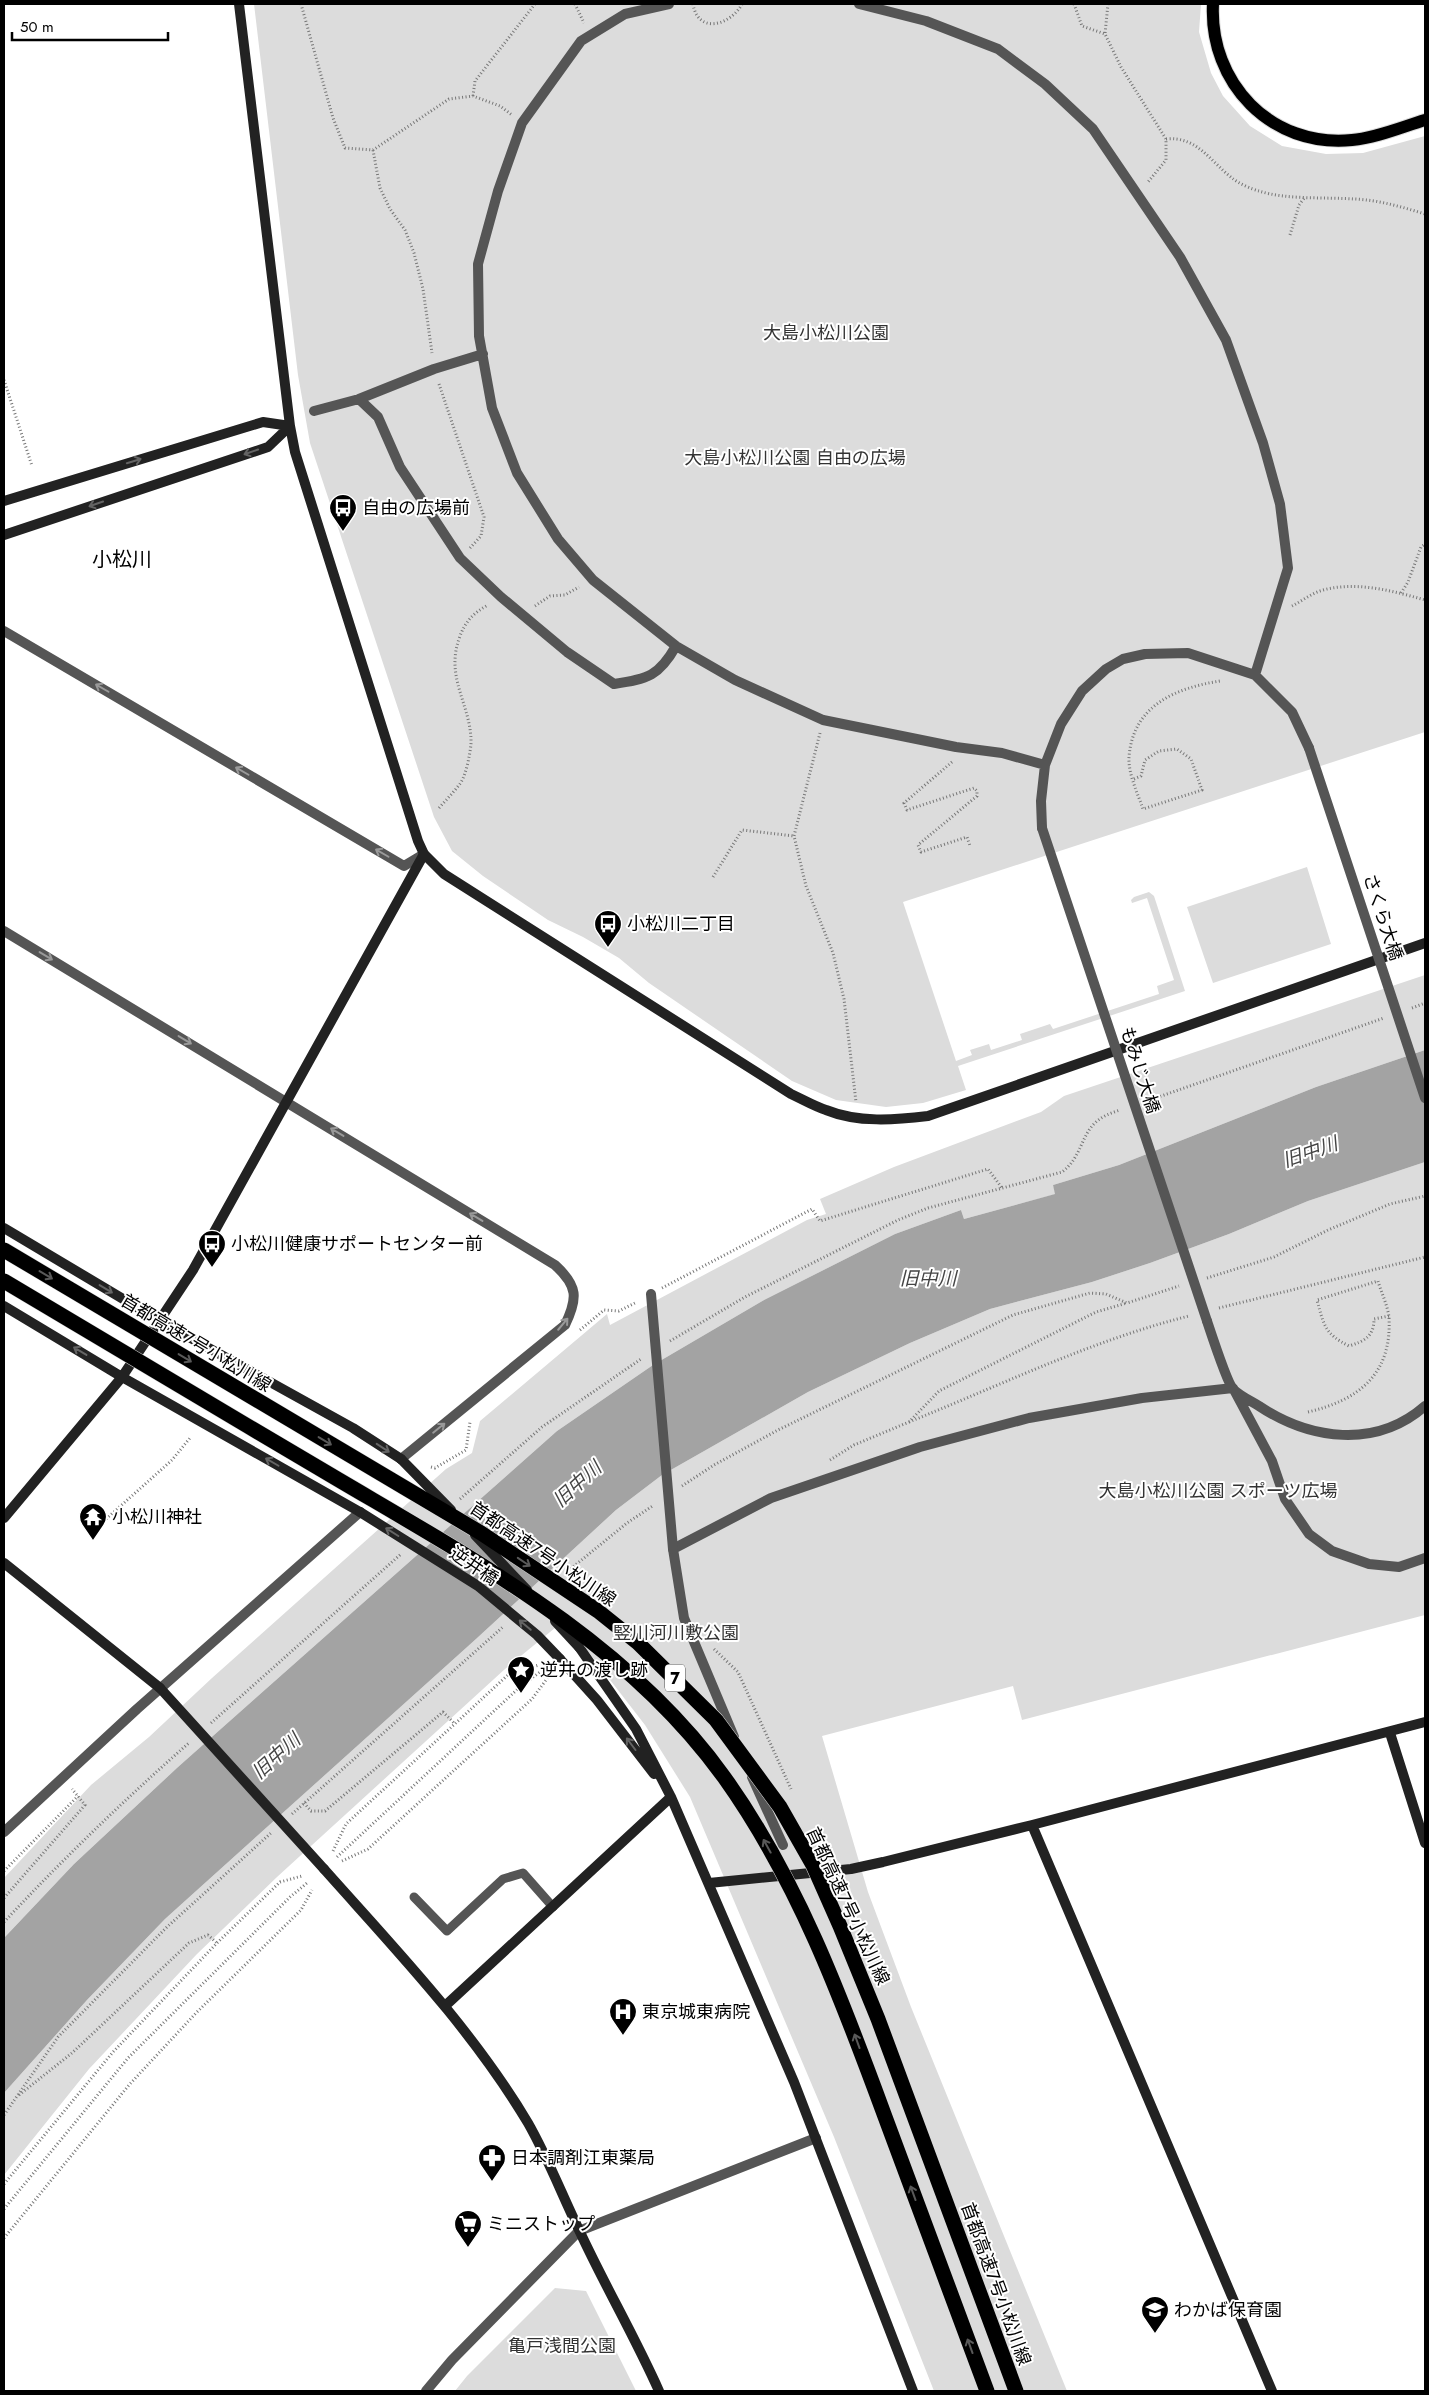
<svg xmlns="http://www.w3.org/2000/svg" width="1429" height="2395" font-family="Jost,'Noto Sans JP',sans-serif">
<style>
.green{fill:#dcdcdc}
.water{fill:#a3a3a3}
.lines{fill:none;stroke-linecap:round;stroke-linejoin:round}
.primary-casing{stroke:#dbdbdb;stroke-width:14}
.path{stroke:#777;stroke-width:3;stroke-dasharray:1 2.5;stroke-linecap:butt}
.lane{stroke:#555;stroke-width:9}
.street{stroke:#555;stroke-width:10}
.secondary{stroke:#222;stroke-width:10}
.primary{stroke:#000;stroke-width:12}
.highway-bridge-casing{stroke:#dbdbdb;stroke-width:16;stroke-linecap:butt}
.street-bridge{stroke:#555;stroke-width:10}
.secondary-bridge{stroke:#222;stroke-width:10}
.highway-bridge{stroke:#000;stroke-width:15}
.oneway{stroke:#646464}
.oneway2{stroke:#999}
.oneway3{stroke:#595959}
.labels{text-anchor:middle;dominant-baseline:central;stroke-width:4;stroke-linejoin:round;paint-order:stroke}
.shield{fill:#fff;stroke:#4c4c4c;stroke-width:1}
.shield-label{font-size:16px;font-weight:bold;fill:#000}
.park-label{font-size:18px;fill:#333;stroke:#fff}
.poi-label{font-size:18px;fill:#000;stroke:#fff;text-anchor:start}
.street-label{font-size:18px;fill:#000;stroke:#fff}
.water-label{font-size:19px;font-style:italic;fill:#444;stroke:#fff}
.quarter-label{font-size:20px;fill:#000;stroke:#fff}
</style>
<rect width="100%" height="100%" fill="#fff"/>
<!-- green -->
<path class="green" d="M254 4H1201L1199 32 1211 73 1223 96 1250 126 1282 146 1326 154 1363 153 1425 136V732L903 902 956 1061 972 1055 970 1050 989 1044 991 1050 1022 1040 1020 1034 1050 1024 1053 1029 1159 994 1157 986 1174 980 1147 898 1132 903 1131 900 1134 897 1149 892 1154 896 1185 991 958 1066 966 1090 923 1103 886 1107 836 1100 792 1081 649 983 619 958 583 937 548 920 483 876 452 851 434 817 310 443 298 375Z
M1307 867 1331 944 1213 983 1187 907Z
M1425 975V1050L1316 1087 1119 1165 1053 1185 1056 1194 964 1219 961 1210 895 1234 764 1300 653 1365 557 1431 178 1767 74 1864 4 1938V1878L91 1785 149 1737 212 1678 446 1469 472 1453 480 1421 607 1314 610 1325 807 1220 826 1214 820 1199 894 1167 1041 1112 1064 1096Z
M1425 1162V1615L1022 1720 1013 1686 822 1736 868 1892 911 2007 1067 2391H934L834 2137 690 1797 645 1725 590 1654 561 1623 505 1669 277 1877 197 1954 89 2069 4 2175V2093L87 2000 165 1919 476 1639 616 1510 662 1475 808 1392 910 1343 990 1309 1092 1282 1150 1263 1229 1234 1308 1201Z
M555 2288 586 2291 636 2391H455L467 2376Z"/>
<!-- water -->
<path class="water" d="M1425 1050V1162L1308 1201 1229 1234 1150 1263 1092 1282 990 1309 910 1343 808 1392 662 1475 616 1510 476 1639 165 1919 87 2000 4 2093V1938L74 1864 178 1767 557 1431 653 1365 764 1300 895 1234 961 1210 964 1219 1055 1194 1053 1185 1119 1165 1316 1087Z"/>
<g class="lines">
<defs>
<path id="primary" d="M1213 4C1209 83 1271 148 1352 140 1376 138 1402 127 1425 120"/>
</defs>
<!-- primary casing -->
<use href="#primary" class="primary-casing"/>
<!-- path -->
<path class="path" d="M301 4 333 118 345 148 373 150 449 99 473 96 500 106 512 115
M575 4 584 23
M693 4C698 35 731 25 742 4
M1074 4 1082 26 1105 34
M1108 4 1105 34 1121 67 1166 139V160L1148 182
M473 96 475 81 535 4
M1166 139C1197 136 1210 161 1232 178 1238 183 1251 189 1259 191 1286 200 1326 197 1354 199 1379 200 1402 207 1425 214
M373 150 380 188 390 209 405 230 414 253 423 289 432 353
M1290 235 1299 205 1305 197
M4 380 32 466
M439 384 484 517 481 536 470 548
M1401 593 1408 582 1421 547 1425 544
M535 606 550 596 565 595 579 587
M1292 606C1302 601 1312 593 1323 590 1357 581 1393 591 1425 600
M820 733 794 836 806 886 833 953 844 999 856 1102
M952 762 904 803 907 810 974 788 977 791V796L918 845 921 852 967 837 970 846
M1134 779 1141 776 1145 760 1159 751 1177 749 1191 759 1202 790 1143 809C1138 794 1128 774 1129 757 1133 705 1176 688 1220 681
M439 808C446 800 453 793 459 785 466 777 470 754 471 744 472 706 445 679 459 639 464 623 473 613 488 605
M713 877 742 830 794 836
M1412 1008 1425 1003
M1147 1101 1384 1018
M1207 1278 1274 1257 1328 1230 1390 1204 1425 1196
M662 1288 812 1209 820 1221 988 1169 1002 1188
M1219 1308 1425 1257
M580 1330 604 1310 619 1311 637 1302
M670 1341 745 1297 898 1220 928 1208 1062 1172C1081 1158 1081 1136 1095 1123 1102 1116 1111 1113 1120 1110
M1308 1412C1359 1400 1392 1374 1389 1318 1388 1306 1381 1292 1378 1281L1317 1300C1324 1326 1325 1334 1349 1346 1365 1341 1374 1336 1374 1319L1389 1316
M909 1422C1001 1385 1093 1340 1189 1316
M830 1460 854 1445 909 1422 939 1391 1096 1312 1127 1303
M431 1467 435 1468 466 1450 470 1422
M682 1486 714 1465 778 1430 1013 1315 1090 1293 1106 1294 1127 1303 1179 1286
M460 1499 542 1427 641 1359
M106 1519 172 1460 190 1438
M568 1571 627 1523 654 1505
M714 1649 738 1672 791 1789
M211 1723 401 1554
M304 1803 311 1811H325L443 1712 455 1724
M292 1814 504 1626
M333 1851 346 1824 509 1674 539 1665
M337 1857 522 1685 543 1670
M342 1861 368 1849 532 1699 549 1676
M4 1871 78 1796
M4 1898 85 1805 72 1789
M4 1922C63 1859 125 1799 190 1742
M19 2095 72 2053 189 1943 208 1935 217 1943
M4 2115 58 2037 167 1927 271 1833
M4 2184 113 2052 217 1943 280 1882 302 1876
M4 2209 128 2058 290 1897 307 1883
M4 2238 129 2085 196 2013 301 1910 312 1890"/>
<!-- lane -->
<path class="lane" d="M414 1897 447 1931 503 1879 523 1873 553 1907"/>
<!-- street -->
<path class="street" d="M669 4 625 14 581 41 522 123 498 191 478 264 479 336 492 408 517 473 558 539 593 580 676 646 735 680 823 720 956 747 1002 753 1045 765
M859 4 926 21 998 49 1045 84 1093 129 1180 257 1226 340 1263 443 1280 504 1288 568 1255 675
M359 399 434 369 483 354
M314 411 359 399 378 417 400 467 460 558 501 597 567 652 614 684C648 679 659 676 676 646
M4 631 404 866 424 854
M1042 828 1041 801 1045 765 1061 724 1082 691 1106 669 1123 659 1145 654 1188 653 1255 675 1292 712 1309 748
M4 931 555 1265C578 1286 578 1298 565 1325L401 1459
M1207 1321C1211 1333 1227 1382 1233 1389 1240 1396 1251 1401 1259 1406 1310 1440 1376 1449 1425 1406
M734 1737 684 1618 673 1549 771 1498 920 1447 1029 1418 1142 1398 1233 1388 1272 1461 1285 1499 1309 1534 1332 1551 1369 1564 1399 1567 1425 1558
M752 1777 783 1845
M4 1832 137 1709 360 1512
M426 2391 452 2360 579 2231 816 2138"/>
<!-- secondary -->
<path class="secondary" d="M239 4 290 426 295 452 418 841 424 854 444 874 791 1094C802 1099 814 1106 826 1110 858 1123 895 1120 928 1116L1425 943
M4 501 263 422 290 426
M4 535 268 447 290 426
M4 1228 160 1321 353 1428 401 1459
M4 1306 122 1377 360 1512
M4 1518 122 1377 193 1270 424 854
M4 1563 160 1688
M579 1647 636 1729 671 1797 794 2082 913 2391
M560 1659 597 1700 654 1774
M1390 1733 1425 1843
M1032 1825 1272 2391
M324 1869C396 1950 472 2029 528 2123 548 2158 562 2195 580 2232 605 2286 635 2337 659 2391
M709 1883 851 1869 883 1862 1032 1825 1425 1722
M445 2006 671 1797"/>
<!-- primary -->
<use href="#primary" class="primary"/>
<defs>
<path id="highway-bridge" d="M4 1250 481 1533 598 1611 638 1643 716 1720 780 1807 813 1865 840 1926 878 2019 1016 2391
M4 1281C115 1347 227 1414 339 1480 478 1562 628 1643 724 1777 797 1879 841 1997 884 2114 918 2206 953 2299 987 2391"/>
</defs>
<!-- highway-bridge casing -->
<use href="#highway-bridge" class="highway-bridge-casing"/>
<!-- street-bridge -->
<path class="street-bridge" d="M1309 748 1425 1098
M1042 828 1207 1321
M651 1294 673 1549"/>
<!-- secondary-bridge -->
<path class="secondary-bridge" d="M401 1459 451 1510
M360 1512 478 1586 537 1635 560 1659
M475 1535 527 1590
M555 1621 579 1647
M160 1688 324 1869"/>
<!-- highway-bridge -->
<use href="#highway-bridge" class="highway-bridge"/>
</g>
<!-- one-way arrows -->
<defs><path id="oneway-shaft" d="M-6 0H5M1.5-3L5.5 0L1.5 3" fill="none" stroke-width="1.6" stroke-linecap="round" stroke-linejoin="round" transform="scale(1.25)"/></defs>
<g class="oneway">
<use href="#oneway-shaft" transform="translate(251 452) rotate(161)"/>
<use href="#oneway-shaft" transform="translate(134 461) rotate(-17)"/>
<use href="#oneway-shaft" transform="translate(96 504) rotate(161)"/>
<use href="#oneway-shaft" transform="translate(106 1289) rotate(31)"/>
<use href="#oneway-shaft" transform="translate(80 1351) rotate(-149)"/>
<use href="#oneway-shaft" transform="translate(383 1448) rotate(33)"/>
<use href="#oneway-shaft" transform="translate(272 1462) rotate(-150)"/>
<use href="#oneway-shaft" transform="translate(392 1532) rotate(-148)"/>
<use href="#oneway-shaft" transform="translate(525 1625) rotate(-140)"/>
<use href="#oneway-shaft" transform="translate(631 1744) rotate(-127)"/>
</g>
<g class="oneway2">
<use href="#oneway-shaft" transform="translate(102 688) rotate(-150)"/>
<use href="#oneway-shaft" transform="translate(242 771) rotate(-150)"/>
<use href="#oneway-shaft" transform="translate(382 853) rotate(-150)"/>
<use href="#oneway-shaft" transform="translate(46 956) rotate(31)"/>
<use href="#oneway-shaft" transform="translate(185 1040) rotate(31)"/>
<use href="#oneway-shaft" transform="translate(337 1132) rotate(-149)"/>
<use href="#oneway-shaft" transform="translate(476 1217) rotate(-149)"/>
<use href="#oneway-shaft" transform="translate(563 1324) rotate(-50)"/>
<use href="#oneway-shaft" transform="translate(439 1428) rotate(-39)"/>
</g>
<g class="oneway3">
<use href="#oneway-shaft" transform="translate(46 1275) rotate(31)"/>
<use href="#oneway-shaft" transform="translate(185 1358) rotate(31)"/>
<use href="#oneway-shaft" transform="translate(325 1441) rotate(31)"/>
<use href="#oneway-shaft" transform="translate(524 1562) rotate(34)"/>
<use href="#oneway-shaft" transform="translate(767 1846) rotate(-119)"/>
<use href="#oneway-shaft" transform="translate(857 2041) rotate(-110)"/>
<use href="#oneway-shaft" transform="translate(913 2193) rotate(-110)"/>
<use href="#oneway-shaft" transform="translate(970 2346) rotate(-110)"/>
</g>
<!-- icons -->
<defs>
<symbol id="bus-pin" viewBox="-11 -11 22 30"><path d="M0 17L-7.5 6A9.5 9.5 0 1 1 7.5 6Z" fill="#000" stroke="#fff"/><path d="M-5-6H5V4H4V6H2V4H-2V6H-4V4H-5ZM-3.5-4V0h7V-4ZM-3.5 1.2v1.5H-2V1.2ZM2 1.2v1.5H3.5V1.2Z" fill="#fff"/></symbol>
<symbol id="temple-pin" viewBox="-11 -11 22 30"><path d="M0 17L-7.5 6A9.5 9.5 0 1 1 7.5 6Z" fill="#000" stroke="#fff"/><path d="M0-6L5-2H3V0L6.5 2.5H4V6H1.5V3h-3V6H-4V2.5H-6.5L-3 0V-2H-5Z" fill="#fff"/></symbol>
<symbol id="sight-pin" viewBox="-11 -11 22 30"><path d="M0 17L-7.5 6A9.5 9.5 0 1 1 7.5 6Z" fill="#000" stroke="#fff"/><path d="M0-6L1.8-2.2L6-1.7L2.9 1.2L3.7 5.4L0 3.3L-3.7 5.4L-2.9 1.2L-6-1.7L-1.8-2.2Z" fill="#fff"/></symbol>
<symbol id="hospital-pin" viewBox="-11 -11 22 30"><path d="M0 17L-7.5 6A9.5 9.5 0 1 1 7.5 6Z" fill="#000" stroke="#fff"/><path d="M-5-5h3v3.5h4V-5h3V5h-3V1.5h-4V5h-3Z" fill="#fff"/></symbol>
<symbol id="pharmacy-pin" viewBox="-11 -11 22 30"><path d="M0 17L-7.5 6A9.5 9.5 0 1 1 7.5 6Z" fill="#000" stroke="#fff"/><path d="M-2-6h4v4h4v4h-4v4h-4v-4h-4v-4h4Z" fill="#fff"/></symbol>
<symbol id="supermarket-pin" viewBox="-11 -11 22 30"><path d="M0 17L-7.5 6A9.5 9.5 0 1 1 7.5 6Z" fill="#000" stroke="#fff"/><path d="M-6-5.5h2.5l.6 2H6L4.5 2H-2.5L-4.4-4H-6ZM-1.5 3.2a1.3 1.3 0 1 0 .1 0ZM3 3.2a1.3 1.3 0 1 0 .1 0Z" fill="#fff"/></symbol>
<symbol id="school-pin" viewBox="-11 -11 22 30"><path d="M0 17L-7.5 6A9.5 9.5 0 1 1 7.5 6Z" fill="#000" stroke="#fff"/><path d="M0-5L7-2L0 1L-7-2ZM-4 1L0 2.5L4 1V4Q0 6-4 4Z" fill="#fff"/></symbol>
</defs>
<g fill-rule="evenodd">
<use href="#bus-pin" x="327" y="492" width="32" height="43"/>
<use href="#bus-pin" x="592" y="908" width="32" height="43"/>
<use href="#bus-pin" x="196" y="1228" width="32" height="43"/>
<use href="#temple-pin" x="77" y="1501" width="32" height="43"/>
<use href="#sight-pin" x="505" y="1654" width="32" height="43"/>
<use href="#hospital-pin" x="607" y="1996" width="32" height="43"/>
<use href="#pharmacy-pin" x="476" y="2142" width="32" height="43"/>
<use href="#supermarket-pin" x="452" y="2208" width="32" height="43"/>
<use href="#school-pin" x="1139" y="2294" width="32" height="43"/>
</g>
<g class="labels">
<!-- shield labels -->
<rect class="shield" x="665" y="1664.5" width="20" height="27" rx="4"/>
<g class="shield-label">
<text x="675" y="1678">7</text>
</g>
<!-- park labels -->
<g class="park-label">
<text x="826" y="333">大島小松川公園</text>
<text x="795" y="458">大島小松川公園 自由の広場</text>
<text x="1218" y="1491">大島小松川公園 スポーツ広場</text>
<text x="676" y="1633">竪川河川敷公園</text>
<text x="562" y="2346">亀戸浅間公園</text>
</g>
<!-- poi labels -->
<g class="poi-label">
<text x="362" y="508">自由の広場前</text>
<text x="627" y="924">小松川二丁目</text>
<text x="231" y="1244">小松川健康サポートセンター前</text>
<text x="112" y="1517">小松川神社</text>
<text x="540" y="1670">逆井の渡し跡</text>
<text x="642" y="2012">東京城東病院</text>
<text x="511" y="2158">日本調剤江東薬局</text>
<text x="487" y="2224">ミニストップ</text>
<text x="1174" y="2310">わかば保育園</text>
</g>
<!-- street labels -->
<g class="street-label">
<text transform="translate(1383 917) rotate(72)">さくら大橋</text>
<text transform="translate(1140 1070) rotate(72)">もみじ大橋</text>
<text transform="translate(196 1343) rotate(31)">首都高速7号小松川線</text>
<text transform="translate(543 1554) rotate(34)">首都高速7号小松川線</text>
<text transform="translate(474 1566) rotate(34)">逆井橋</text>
<text transform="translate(848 1906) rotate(65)">首都高速7号小松川線</text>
<text transform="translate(996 2284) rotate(70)">首都高速7号小松川線</text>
</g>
<!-- water labels -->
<g class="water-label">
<text transform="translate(1310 1152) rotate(-19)">旧中川</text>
<text x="928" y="1278">旧中川</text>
<text transform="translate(577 1484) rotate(-42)">旧中川</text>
<text transform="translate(276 1756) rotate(-42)">旧中川</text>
</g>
<!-- quarter labels -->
<g class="quarter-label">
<text x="122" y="559">小松川</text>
</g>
</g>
<!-- border -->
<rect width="1429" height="2395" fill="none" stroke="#000000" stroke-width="10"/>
<!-- scale -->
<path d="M12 32v8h156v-8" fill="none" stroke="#000000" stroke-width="2.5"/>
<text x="20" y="32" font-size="15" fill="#000000" stroke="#ffffff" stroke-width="4" paint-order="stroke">50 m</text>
</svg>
